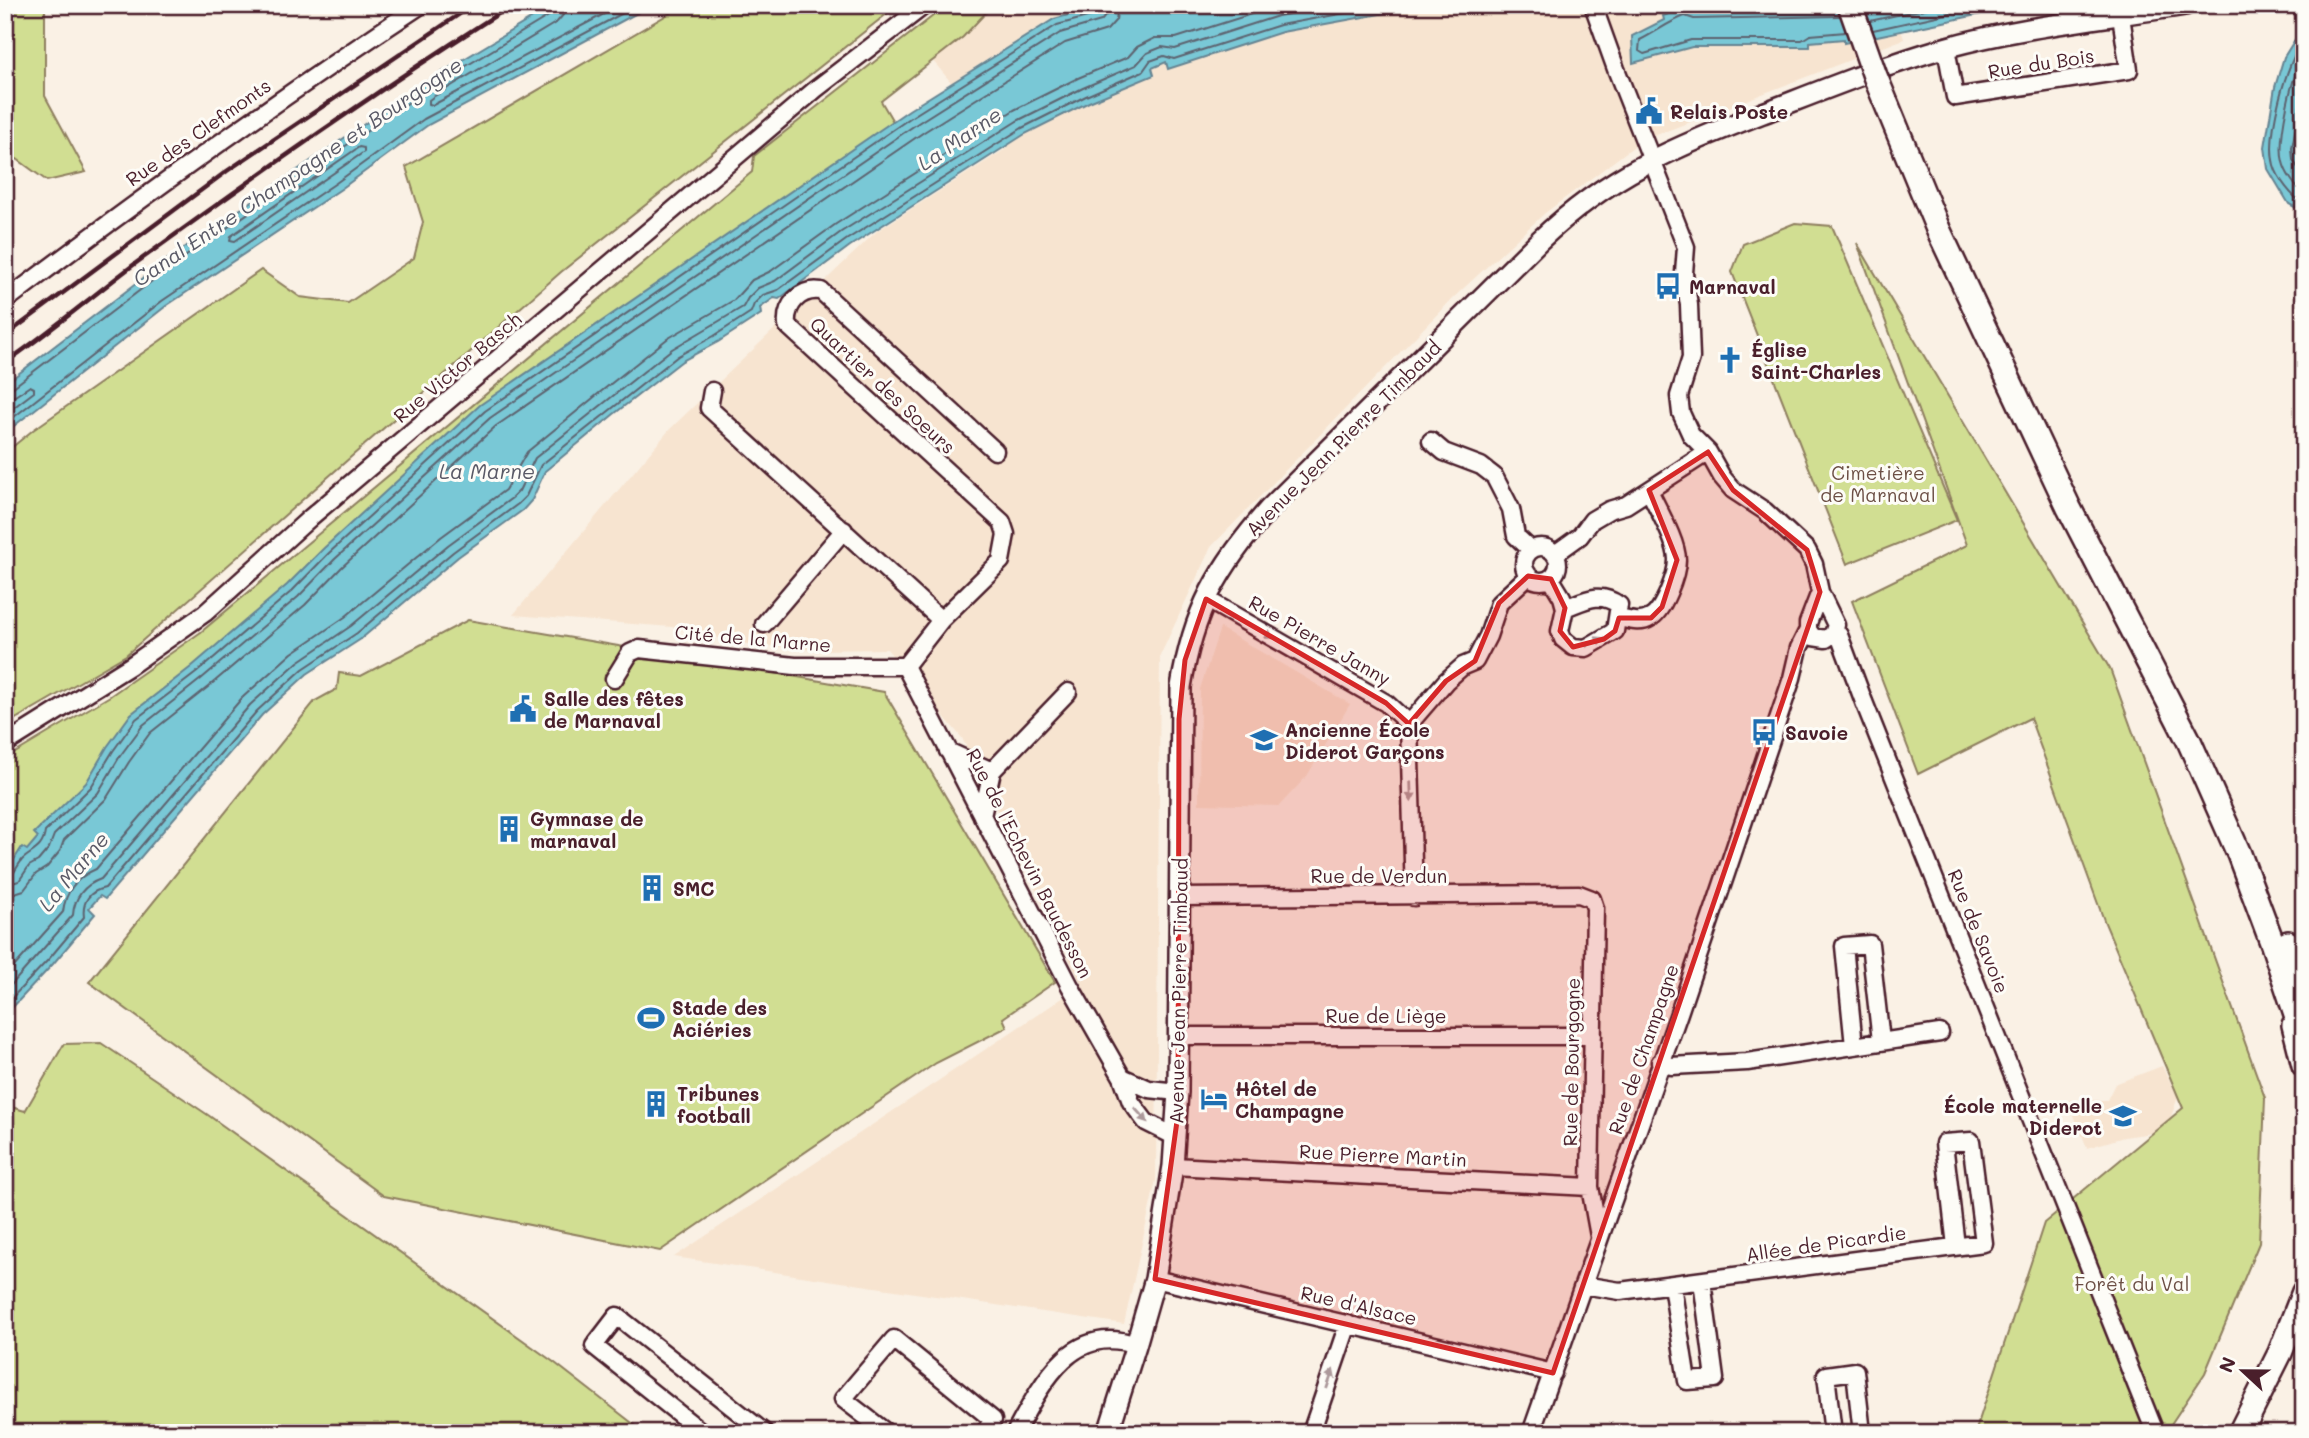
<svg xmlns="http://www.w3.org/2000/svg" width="2309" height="1438" font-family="Mali,sans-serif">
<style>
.built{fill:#f7e4d0}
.green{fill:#d1de92;stroke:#8e7e5e;stroke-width:2}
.water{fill:#79c8d6;stroke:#668492;stroke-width:2}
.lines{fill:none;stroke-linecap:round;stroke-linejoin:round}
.shore{stroke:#5d636f;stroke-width:2}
.minor-casing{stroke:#4a1f2b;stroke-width:21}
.major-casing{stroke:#4a1f2b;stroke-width:24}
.highway-casing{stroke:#4a1f2b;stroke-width:28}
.minor{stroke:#fdfcf7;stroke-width:16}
.major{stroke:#fdfcf7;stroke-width:19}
.highway{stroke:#fdfcf7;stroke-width:23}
.rail{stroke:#4a1f2b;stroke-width:4.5}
.highway-bridge-casing{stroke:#4a1f2b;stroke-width:28;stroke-linecap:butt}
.highway-bridge{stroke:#fdfcf7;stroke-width:23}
.oneway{fill:#ac999b}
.marked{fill:#d62828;fill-opacity:0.2;stroke:#d62828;stroke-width:5;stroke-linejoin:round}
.labels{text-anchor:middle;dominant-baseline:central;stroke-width:6;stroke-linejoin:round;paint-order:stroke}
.street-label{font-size:19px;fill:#4a1f2b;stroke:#fdfcf7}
.poi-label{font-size:19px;font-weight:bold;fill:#4a1f2b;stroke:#fdfcf7;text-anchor:start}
.park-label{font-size:19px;fill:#6c4f45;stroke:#fdfcf7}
.water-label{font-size:21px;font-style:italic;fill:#5a5a67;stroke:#fdfcf7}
</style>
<rect width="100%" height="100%" fill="#faf1e5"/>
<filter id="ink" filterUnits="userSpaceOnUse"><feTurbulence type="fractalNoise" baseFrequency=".0143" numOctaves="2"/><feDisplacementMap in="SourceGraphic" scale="14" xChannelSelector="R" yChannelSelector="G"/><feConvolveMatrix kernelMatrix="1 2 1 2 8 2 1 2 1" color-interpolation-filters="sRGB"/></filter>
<g filter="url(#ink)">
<!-- built -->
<path class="built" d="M989 5H1893L1904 39 1641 141 1545 213 1452 299 1211 547 1160 656 1156 1180 1124 1324 674 1257 1082 985 962 738 887 649 814 650 739 643 672 627 513 615 670 429 877 231 1007 148 921 47Z
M1220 628 1350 704 1307 776 1279 806 1199 804 1200 689Z
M2162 1066 2178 1097 2166 1131 2124 1137 2087 1148 2068 1100H2107L2115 1084Z"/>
<!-- green -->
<path class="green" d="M5 5H45V96L86 172 47 181 17 159 5 169Z
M684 5H898L561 272 126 655 5 725V453L33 430 261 270 300 297 348 303 414 258 423 222 406 167Z
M947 5H993L963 37 881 101 898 130 5 911V759L110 696 201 632 752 172 754 156Z
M1795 223 1832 226 1957 520 1847 564 1732 272 1743 244Z
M1857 243 2110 669 2265 1098 2259 1243 2205 1373 2165 1433H1975L2044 1223 2183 1108 2105 923 2030 718 1918 774 1852 601 1967 545Z
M468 620 884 692 1055 982 1003 1018 1007 1027 936 1063 660 1251 384 1196 89 982 315 701 337 689 339 673 361 676Z
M101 1043 208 1115 555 1363 645 1433H5V1105L25 1111 64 1044Z"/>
<!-- water -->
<path class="water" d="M554 5H652L428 125 341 189 166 306 5 433V384L168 259 424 83Z
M1104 5H1429L1282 32 1168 69 1166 62 1152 68 1154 75 1089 102 1025 134 850 246 779 299 774 298 760 308 761 314 718 342 682 361 614 414 545 471 532 500 523 510 458 557 361 639 307 674 262 715 105 899 100 896 89 908 95 914 53 964 10 1010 5 1022V874L22 847 27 850 38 837 34 833 86 783 107 747 131 714 191 667 287 585 324 548 480 405 909 110 1054 19Z
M1860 5H2024L1844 43V39L1810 42V47H1692L1633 63 1632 36 1664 20 1663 16 1691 6 1694 12 1830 10Z
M2304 31V212L2289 204 2268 169 2265 147 2275 87 2284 57 2299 33Z"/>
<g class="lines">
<!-- shore -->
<path class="shore" d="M565 5 563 15 557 22 433 97 429 100V104L433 105 621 5
M1840 16 1694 19 1685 16C1670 21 1656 32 1640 40L1639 51 1644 54 1691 40H1802L1810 35 1846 32
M1870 21 1942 5
M1873 30 1987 5
M2304 39C2286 62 2266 136 2274 165 2278 179 2292 197 2304 204
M2304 55C2292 74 2277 140 2283 162 2285 172 2296 188 2304 194
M2304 83 2292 148 2293 160 2304 177
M359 147 364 148V152L235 241 230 240 231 236Z
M5 390 12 388 173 265 428 89 552 14 556 5
M5 398 15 396 30 386 34 388V392L5 414
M5 424 162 301 336 183 424 119 638 5
M5 876 12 875C16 870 19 863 23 859 33 850 43 849 45 832L91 787 113 751 136 719 196 673 292 591 329 553 485 411 913 116 1057 25 1095 15 1099 5
M5 885 19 881 29 866 38 861 49 848 54 835 98 793 120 756 143 725 201 679 298 597 335 559 490 418 918 123 1060 33 1101 21 1106 15 1108 5
M5 896 24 890 36 874 47 867 60 851 64 840 106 799 129 762 150 733 208 687 305 605 342 567 496 426 924 132 1065 43 1107 30 1116 20 1118 5
M5 977 63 912C65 892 77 877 96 869L242 698 292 653 345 617 441 537 505 490 527 452 598 394 667 339 734 300 752 280 771 271 836 224 1014 110 1078 78 1128 57 1137 47 1155 38H1176L1280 5
M5 992 73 915C74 898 84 885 101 879L250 705 298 662 351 626 448 545 512 498 519 491 535 458 672 349 743 307 748 298 758 288 775 281 841 232 1017 121 1083 88 1136 65 1147 53 1162 47 1175 49 1278 16 1340 5
M5 1005 48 960 84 917C82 902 89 891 105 888L257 711 303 669 357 633 453 552 518 504 526 496 541 465 678 356 714 336 751 312 754 304 763 295 778 290 846 240 1022 128 1086 96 1143 71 1150 61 1164 56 1174 59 1280 25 1389 5"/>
<defs>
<path id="minor" d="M1593 5 1616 69 1686 247 1684 273 1689 305 1691 358 1679 396 1681 413 1691 435 1708 452 1722 477 1733 490 1765 511 1807 550 1814 564 1820 592 1836 625 1833 634 1826 639 1813 637 1808 630
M1946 48 1955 97 2129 70 2121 16
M5 301C141 198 278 99 421 5
M712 391 709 408 941 620
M1431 441 1444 452 1481 466 1494 476 1511 509 1516 536 1531 550
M1524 564a17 17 0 1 1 34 0a17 17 0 1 1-34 0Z
M1555 554 1580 536 1592 520 1609 510 1626 505 1708 452
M1551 579 1562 597 1565 608 1560 631 1563 639 1573 647 1586 648 1615 631 1619 605C1599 591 1586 600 1565 608
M1206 599 1386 703 1409 724
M1619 618C1629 620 1641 624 1650 618 1663 612 1677 574 1677 560 1677 541 1657 508 1649 490
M764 624 844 530
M1835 630 1839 635 1864 702 2153 1427 2148 1433
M905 666 941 620 1001 561 1006 534 1002 522 787 325C785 305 800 288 821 291L995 451
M905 666 1070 986 1122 1077 1131 1102 1146 1122 1176 1137
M614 679 630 653 639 649 795 666H905
M5 744 130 666 205 613 311 517 816 89 925 5
M948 751 992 771 1068 692
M982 816 992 771
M1179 897 1579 894 1592 899 1595 908 1590 1187 1599 1236
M1414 897 1409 724 1446 681 1463 666 1475 661 1488 636 1499 603 1528 576
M1178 1036H1593
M1854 1046 1844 946 1870 944 1881 1041
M1660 1062 1671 1066 1747 1062 1940 1033
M1122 1077 1149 1089 1178 1092
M1173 1166 1590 1187
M1155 1279 1553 1373
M1583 1285 1620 1291 1984 1243 1971 1141 1944 1143 1956 1246
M1672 1285 1687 1381 1715 1379 1702 1281
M703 1433 594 1346 617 1316 765 1433
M887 1433 843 1399 894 1339 993 1420 984 1433
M1015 1433C1041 1385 1071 1322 1136 1345
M1311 1433 1348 1324
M1531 1433 1679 1013 1792 678 1799 648 1808 630V623L1820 592
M1833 1433 1826 1375 1855 1371 1862 1433"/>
<path id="major" d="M1108 1433 1136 1345 1155 1279 1173 1166 1178 1092 1181 687C1193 611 1218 567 1269 509L1539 241C1610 173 1674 148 1763 113 1823 90 1882 66 1944 48 2022 26 2105 18 2185 5"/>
<path id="highway" d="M1938 229 2069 508 2189 741 2239 854 2273 945 2304 1038
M2288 943 2304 986
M2294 1025 2304 1065
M2240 1433 2280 1353 2304 1292"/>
</defs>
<!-- minor casing -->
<use href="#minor" class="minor-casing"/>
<!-- major casing -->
<use href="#major" class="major-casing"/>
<!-- highway casing -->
<use href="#highway" class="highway-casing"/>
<!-- minor -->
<use href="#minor" class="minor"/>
<!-- major -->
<use href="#major" class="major"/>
<!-- highway -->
<use href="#highway" class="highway"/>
<!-- rail -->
<path class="rail" d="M5 336 227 171 473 5
M5 363C50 332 92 296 136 263 258 174 383 86 512 5"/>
<defs>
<path id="highway-bridge" d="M1850 5 1875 76 1938 229"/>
</defs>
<!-- highway-bridge casing -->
<use href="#highway-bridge" class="highway-bridge-casing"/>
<!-- highway-bridge -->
<use href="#highway-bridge" class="highway-bridge"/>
</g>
<!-- one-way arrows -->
<defs><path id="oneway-solid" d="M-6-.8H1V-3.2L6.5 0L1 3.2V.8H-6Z" transform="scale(1.75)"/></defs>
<g class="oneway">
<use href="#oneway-solid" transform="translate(1265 633) rotate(30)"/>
<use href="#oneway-solid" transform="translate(1595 642) rotate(-25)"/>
<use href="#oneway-solid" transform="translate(1411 792) rotate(88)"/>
<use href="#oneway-solid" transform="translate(1141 1115) rotate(48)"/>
<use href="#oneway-solid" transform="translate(1330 1379) rotate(-71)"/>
</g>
</g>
<!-- marked area -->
<path class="marked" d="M1708 452 1733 490 1807 550 1820 592 1553 1373 1155 1279 1178 1114 1179 719 1185 660 1206 599 1386 703 1409 724 1446 681 1475 661 1499 603 1528 576 1551 579 1565 608 1560 631 1573 647 1604 639 1615 631 1619 618H1651L1662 607 1677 560 1649 490Z"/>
<!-- icons -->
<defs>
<symbol id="civic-bare" viewBox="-9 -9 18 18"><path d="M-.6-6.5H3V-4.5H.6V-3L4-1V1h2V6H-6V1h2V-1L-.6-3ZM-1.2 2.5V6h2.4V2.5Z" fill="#1f6fb2" stroke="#fdfcf7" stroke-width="2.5" paint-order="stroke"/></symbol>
<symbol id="bus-bare" viewBox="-9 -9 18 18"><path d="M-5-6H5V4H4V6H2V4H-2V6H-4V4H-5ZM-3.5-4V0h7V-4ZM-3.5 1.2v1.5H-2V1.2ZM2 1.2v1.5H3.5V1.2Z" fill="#1f6fb2" stroke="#fdfcf7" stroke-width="2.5" paint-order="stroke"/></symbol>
<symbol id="church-bare" viewBox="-9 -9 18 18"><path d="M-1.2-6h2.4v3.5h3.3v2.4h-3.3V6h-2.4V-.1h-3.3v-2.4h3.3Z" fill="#1f6fb2" stroke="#fdfcf7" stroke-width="2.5" paint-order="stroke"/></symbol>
<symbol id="school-bare" viewBox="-9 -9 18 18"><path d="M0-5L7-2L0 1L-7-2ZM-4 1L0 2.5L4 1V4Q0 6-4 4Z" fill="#1f6fb2" stroke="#fdfcf7" stroke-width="2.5" paint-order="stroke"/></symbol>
<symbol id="building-bare" viewBox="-9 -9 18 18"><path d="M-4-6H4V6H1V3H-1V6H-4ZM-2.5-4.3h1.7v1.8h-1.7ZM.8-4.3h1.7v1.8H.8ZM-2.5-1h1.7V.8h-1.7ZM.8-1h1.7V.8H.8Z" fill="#1f6fb2" stroke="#fdfcf7" stroke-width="2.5" paint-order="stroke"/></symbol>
<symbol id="stadium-bare" viewBox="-9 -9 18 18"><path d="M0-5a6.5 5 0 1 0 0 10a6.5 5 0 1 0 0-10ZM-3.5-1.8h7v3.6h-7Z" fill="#1f6fb2" stroke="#fdfcf7" stroke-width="2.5" paint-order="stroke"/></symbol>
<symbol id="hotel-bare" viewBox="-9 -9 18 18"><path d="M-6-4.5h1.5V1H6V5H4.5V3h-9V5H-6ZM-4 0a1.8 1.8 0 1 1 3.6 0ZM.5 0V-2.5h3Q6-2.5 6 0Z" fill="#1f6fb2" stroke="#fdfcf7" stroke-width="2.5" paint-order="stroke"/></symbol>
</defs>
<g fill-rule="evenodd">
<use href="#civic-bare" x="1630" y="92" width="38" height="38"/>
<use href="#bus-bare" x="1649" y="267" width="38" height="38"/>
<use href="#church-bare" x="1711" y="341" width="38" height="38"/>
<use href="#civic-bare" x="504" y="690" width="38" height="38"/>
<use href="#bus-bare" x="1745" y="713" width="38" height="38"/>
<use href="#school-bare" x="1245" y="721" width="38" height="38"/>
<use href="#building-bare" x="490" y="810" width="38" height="38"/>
<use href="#building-bare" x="633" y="869" width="38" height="38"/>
<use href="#stadium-bare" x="632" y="999" width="38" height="38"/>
<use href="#hotel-bare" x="1195" y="1080" width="38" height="38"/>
<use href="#building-bare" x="637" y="1085" width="38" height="38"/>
<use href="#school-bare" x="2104" y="1097" width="38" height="38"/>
</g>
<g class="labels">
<!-- street labels -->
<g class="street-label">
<text transform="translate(2041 63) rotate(-9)">Rue du Bois</text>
<text transform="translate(198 132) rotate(-35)">Rue des Clefmonts</text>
<text transform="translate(457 367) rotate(-40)">Rue Victor Basch</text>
<text transform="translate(883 385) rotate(43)">Quartier des Soeurs</text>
<text transform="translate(1343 438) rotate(-45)">Avenue Jean Pierre Timbaud</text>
<text transform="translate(753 638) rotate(5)">Cité de la Marne</text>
<text transform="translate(1320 640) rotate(30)">Rue Pierre Janny</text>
<text transform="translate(1030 863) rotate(63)">Rue de l'Echevin Baudesson</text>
<text x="1379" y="875">Rue de Verdun</text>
<text transform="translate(1979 931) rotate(68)">Rue de Savoie</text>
<text transform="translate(1178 991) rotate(-89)">Avenue Jean Pierre Timbaud</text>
<text x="1386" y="1015">Rue de Liège</text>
<text transform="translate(1643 1049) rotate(-71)">Rue de Champagne</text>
<text transform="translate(1571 1062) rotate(-89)">Rue de Bourgogne</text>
<text transform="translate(1383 1155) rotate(3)">Rue Pierre Martin</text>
<text transform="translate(1826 1243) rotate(-8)">Allée de Picardie</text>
<text transform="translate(1359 1305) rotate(13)">Rue d'Alsace</text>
</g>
<!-- poi labels -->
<g class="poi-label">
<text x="1670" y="111">Relais Poste</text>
<text x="1689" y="286">Marnaval</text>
<text x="1751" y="349">Église<tspan x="1751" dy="22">Saint-Charles</tspan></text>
<text x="544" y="698">Salle des fêtes<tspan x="544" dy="22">de Marnaval</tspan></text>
<text x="1285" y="729">Ancienne École<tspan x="1285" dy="22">Diderot Garçons</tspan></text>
<text x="1785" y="732">Savoie</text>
<text x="530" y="818">Gymnase de<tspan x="530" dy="22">marnaval</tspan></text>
<text x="673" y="888">SMC</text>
<text x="672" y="1007">Stade des<tspan x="672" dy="22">Aciéries</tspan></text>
<text x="1235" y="1088">Hôtel de<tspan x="1235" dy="22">Champagne</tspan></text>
<text x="677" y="1093">Tribunes<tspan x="677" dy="22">football</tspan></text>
<text x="2102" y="1105" text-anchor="end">École maternelle<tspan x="2102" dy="22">Diderot</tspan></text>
</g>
<!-- park labels -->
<g class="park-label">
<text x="1878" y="472">Cimetière<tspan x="1878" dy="22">de Marnaval</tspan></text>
<text x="2132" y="1283">Forêt du Val</text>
</g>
<!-- water labels -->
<g class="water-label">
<text transform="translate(959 138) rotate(-34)">La Marne</text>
<text transform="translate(297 171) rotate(-34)">Canal Entre Champagne et Bourgogne</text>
<text x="487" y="470">La Marne</text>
<text transform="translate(73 871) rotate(-50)">La Marne</text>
</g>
</g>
<!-- margin -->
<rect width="2309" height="1438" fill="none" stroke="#fdfcf7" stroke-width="28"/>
<rect x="14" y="14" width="2281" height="1410" fill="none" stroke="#4a1f2b" stroke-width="2.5" filter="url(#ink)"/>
<!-- north arrow -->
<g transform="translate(2243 1371) rotate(292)" stroke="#fdfcf7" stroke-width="5" paint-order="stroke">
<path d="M0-5L12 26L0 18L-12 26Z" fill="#4a1f2b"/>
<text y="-10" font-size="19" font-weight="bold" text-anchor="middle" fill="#4a1f2b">N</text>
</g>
</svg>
